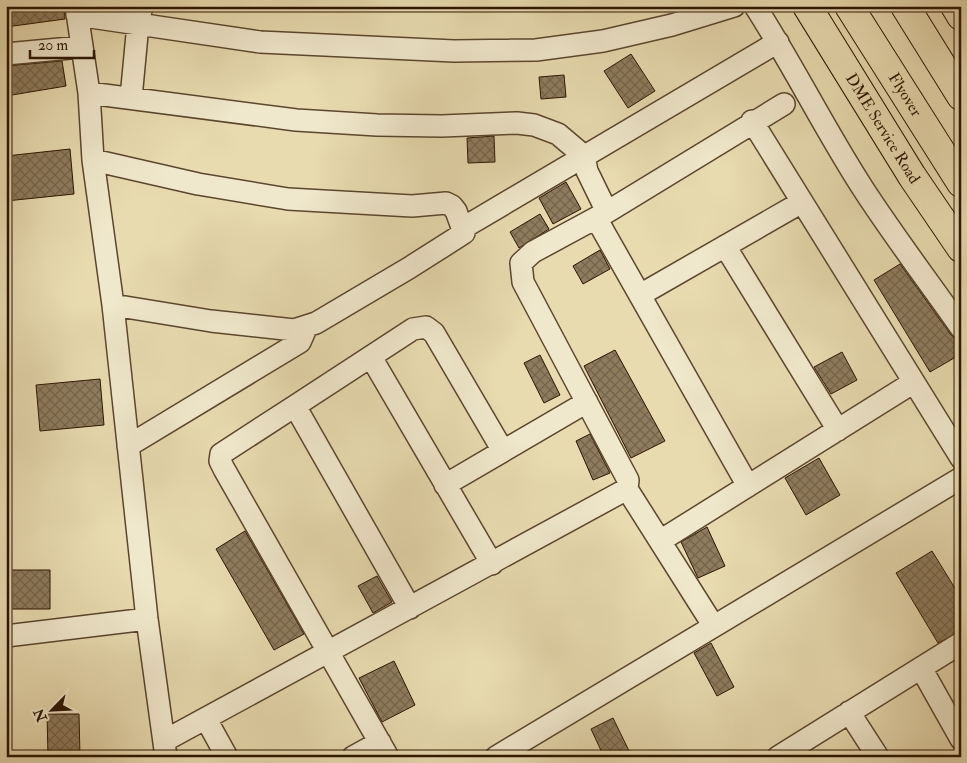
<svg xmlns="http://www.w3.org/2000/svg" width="967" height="763" font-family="'IM FELL Double Pica',serif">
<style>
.building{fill:url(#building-cross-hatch);stroke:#2c1503}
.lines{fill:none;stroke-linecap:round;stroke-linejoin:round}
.minor-casing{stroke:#5b462e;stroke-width:24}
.major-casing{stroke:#2c1503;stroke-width:30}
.highway-casing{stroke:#2c1503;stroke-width:30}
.minor{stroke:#f0e8cc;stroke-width:21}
.major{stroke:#e8dbb0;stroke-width:28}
.highway{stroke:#e8dbb0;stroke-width:28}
.labels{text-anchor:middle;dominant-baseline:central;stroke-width:5;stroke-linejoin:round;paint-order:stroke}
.street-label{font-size:16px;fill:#2c1503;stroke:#f0e8cc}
</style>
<defs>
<pattern id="building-cross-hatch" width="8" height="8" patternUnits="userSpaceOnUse" patternTransform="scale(1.25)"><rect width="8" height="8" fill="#8e7c5d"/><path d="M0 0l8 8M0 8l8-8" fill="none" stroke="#74644b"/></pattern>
</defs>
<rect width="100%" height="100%" fill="#e8dbb0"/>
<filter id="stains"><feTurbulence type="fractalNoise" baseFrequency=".004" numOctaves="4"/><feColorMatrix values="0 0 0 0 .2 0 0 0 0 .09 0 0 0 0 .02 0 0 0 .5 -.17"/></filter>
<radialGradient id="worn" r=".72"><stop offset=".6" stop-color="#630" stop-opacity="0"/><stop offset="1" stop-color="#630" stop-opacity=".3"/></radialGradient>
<!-- building -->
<path class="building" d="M6 6H64L65 19 6 27Z
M631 54 655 91 628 108 604 71Z
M62 61 66 86 6 96V66Z
M564 75 566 97 541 99 539 77Z
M494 136 495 162 468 163 467 138Z
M70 149 74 194 6 201V156Z
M566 182 581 209 553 224 539 198Z
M540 214 549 229 519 248 510 232Z
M600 250 610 269 583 284 573 266Z
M900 264 951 335 961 341V354L930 372 874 280Z
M615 350 665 441 631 458 584 366Z
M842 352 857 380 831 394 814 367Z
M540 355 560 395 544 403 524 363Z
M100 379 104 425 40 431 36 385Z
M590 434 610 473 593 480 576 441Z
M819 458 840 495 806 515 785 478Z
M707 527 725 566 698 578 681 542Z
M245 531 304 634 274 650 216 549Z
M932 551 961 598V631L938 643 896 573Z
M6 570H50V609H6Z
M377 576 392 602 373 613 358 586Z
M711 643 734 687 717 696 694 653Z
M394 661 415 705 382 722 359 678Z
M47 714H79L80 757H48Z
M613 718 632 757H604L591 729Z"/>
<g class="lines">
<defs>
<path id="minor" d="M76 6 89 93 93 160 113 305 147 619 166 757
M755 6C793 65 824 128 862 187 893 235 928 281 961 328
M77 15 260 42 454 51 536 50 603 41 672 25 734 6
M6 54 81 47
M89 93 296 120 377 125 442 126 517 123 534 125 558 134 584 156 587 171 607 212
M131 98 138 24 142 6
M752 121 961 458
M93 160 198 184 288 199 412 206 446 203 452 206 456 211 464 233 409 268 316 323 294 330 211 321 113 305
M596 218 748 486
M463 228 778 42
M725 246 838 430
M640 295 802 202
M371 357 492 564
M295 406 413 329 426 327 434 333 503 451
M128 446 300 342 307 326
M445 485 587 402
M627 489 713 625
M660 541 914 382
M6 636 147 619
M921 668 961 739
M849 712 878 757
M206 719 227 757
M164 741 627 489 628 480 523 282 521 263 533 252 607 212 784 104
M353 757 380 742
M388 757 224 469 220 461 221 454 295 406 410 608
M496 757 961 478
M778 757 961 643"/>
<g id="major">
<path id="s1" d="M807 6 912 176 961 248"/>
</g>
<g id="highway">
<path id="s2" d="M849 6 961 183"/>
<path d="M905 6 961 96"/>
<path d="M955 6 961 16"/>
</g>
</defs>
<!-- minor casing -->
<use href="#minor" class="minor-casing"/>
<!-- major casing -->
<use href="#major" class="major-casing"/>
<!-- highway casing -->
<use href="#highway" class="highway-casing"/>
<!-- minor -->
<use href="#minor" class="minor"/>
<!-- major -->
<use href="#major" class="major"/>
<!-- highway -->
<use href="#highway" class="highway"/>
</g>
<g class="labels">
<!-- street labels -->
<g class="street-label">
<text stroke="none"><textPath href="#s2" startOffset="105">Flyover</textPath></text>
<text stroke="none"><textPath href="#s1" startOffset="144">DME Service Road</textPath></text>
</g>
</g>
<!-- margin -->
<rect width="967" height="763" fill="none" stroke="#e8dbb0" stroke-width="25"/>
<rect x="8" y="8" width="952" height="748" fill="none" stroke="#2c1503" stroke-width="2.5"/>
<rect x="12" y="12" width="942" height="738" fill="none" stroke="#2c1503"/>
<!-- north arrow -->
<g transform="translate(52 710) rotate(246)" stroke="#f0e8cc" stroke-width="4" paint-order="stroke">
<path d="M0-4L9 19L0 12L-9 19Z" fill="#2c1503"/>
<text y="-8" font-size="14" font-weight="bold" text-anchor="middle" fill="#2c1503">N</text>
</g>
<!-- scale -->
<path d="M30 50v8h64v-8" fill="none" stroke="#2c1503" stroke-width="2.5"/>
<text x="38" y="50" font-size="15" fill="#2c1503" stroke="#f0e8cc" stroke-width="4" paint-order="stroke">20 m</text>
<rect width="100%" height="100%" filter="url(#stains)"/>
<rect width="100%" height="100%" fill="url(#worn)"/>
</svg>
